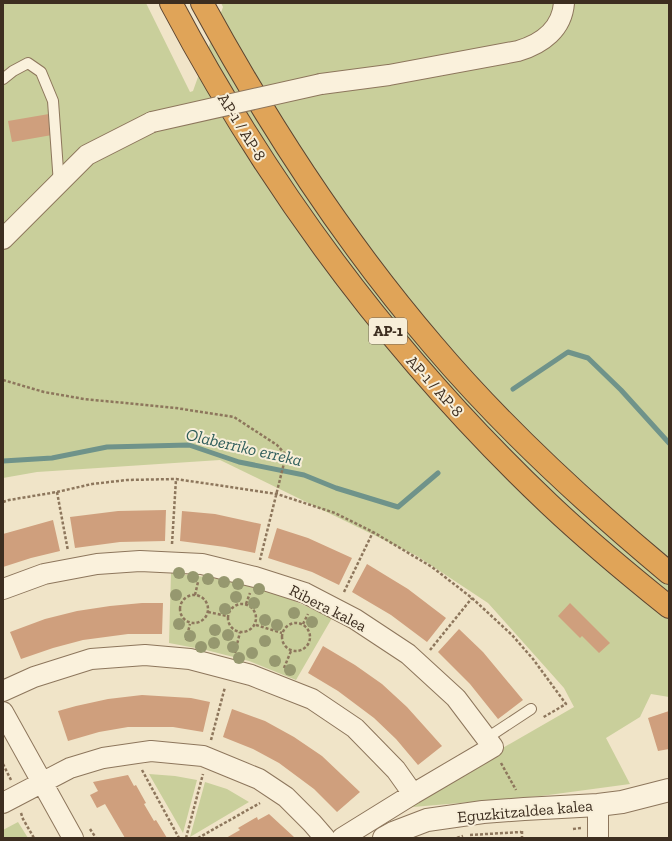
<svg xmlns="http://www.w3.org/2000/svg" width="672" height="841" font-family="'Zilla Slab',serif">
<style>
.green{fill:#c9cf9b}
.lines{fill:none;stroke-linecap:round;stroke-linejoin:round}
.stream{stroke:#6f938a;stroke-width:5}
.building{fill:#cf9f7d}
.service-casing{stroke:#8d765c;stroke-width:12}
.minor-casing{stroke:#8d765c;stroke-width:22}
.tertiary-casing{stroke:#8d765c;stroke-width:24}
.motorway-casing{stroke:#5b4430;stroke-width:24}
.path{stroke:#8d765c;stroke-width:2.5;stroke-dasharray:3 2;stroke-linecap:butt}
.service{stroke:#faf1dc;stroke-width:10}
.minor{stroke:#faf1dc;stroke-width:20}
.tertiary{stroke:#faf1dc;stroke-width:22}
.motorway{stroke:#e0a458;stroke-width:22}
.minor-bridge-casing{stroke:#8d765c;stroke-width:22;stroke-linecap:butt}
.minor-bridge{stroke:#faf1dc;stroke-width:20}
.tree{fill:#96986f}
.labels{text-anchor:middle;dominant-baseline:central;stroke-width:4;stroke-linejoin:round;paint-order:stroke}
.shield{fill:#f7eed8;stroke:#756857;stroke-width:1}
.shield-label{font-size:15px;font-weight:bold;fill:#3d2e20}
.street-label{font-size:16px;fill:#3d2e20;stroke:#f7eed8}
.water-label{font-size:17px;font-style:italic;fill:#2f5d5a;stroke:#f7eed8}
</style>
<rect width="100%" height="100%" fill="#f0e4c8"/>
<!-- green -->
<path class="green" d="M3 3H146L190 92 193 91 223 7 221 3H669V697L651 694 640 717 606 738 630 784 541 796 413 807 386 815 574 707 564 688 488 603 417 556 220 460 37 472 3 478Z
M171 573C196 576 222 578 247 584 276 591 304 606 332 618L296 680 249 661 206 650 169 643Z
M149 774 175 776 197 780 183 833Z
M205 782 227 789 249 802 190 837Z
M18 822 28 838H3V830Z"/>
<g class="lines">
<!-- stream -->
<path class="stream" d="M513 389 568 352 588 358 621 390 669 443
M3 461 52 458 107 447 189 445 239 462 304 475 336 488 398 507 438 473"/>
</g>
<!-- building -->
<path class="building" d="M49 114 52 135 12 142 8 121Z
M166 510 165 541 120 542 75 548 70 517 118 511Z
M182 511 215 514 261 524 255 553 225 547 180 541Z
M53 520 60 551 31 558 3 567V534Z
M277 528 308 538 352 558 339 585 312 572 268 558Z
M367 564 408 589 446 618 427 642 391 615 352 592Z
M142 603H163L162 634H128L83 640 53 648 21 659 10 632 45 619 77 611 110 606Z
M570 603 610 643 599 653 582 636 580 638 558 616Z
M459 629 483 652 523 700 498 719 470 684 438 652Z
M323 646 355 665 382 684 407 707 442 746 418 765 396 739 374 718 338 691 308 673Z
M142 695 191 698 210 702 203 732 173 727H128L99 732 68 741 58 711 76 706 108 699Z
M232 709 265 721 294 737 322 756 360 792 337 812 314 789 279 763 253 749 223 737Z
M669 711V749L658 751 648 718Z
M128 775 134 786 136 785 146 803 144 804 154 821 156 820 167 838H125L105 804 97 808 90 795 98 791 93 782Z
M269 814 294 837 292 838H226L240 830 238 828 257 817 258 820Z"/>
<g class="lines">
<defs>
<path id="service" d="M3 79 13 71 28 63 41 72 53 101 59 184
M487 738 531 709"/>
<path id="minor" d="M321 84 389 75 518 51C542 44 562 29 564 3
M3 239 87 155 152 122
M3 589 44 574 97 564 140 561 202 564 255 577 305 593 355 619 408 654 456 698 493 747 413 794 342 838
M3 691 34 677 91 659 145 655 190 659 251 675 312 699 355 728 396 770 413 794
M3 712 73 838
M3 803 70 768 103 758 151 751 203 756 259 779 286 797 312 823 325 838
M598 838V805"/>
<path id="tertiary" d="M384 838 393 833 427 820 483 812 524 809 598 805 622 802 669 790"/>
<path id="motorway" d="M171 3C270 190 395 358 549 504 587 540 628 574 669 607
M202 3C268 124 343 240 433 345 504 429 585 503 669 573"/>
</defs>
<!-- service casing -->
<use href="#service" class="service-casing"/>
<!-- minor casing -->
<use href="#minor" class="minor-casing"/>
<!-- tertiary casing -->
<use href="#tertiary" class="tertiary-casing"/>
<!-- motorway casing -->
<use href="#motorway" class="motorway-casing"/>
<!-- path -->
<path class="path" d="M3 380 44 392 84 399 176 408 234 417 277 445 286 455 260 560
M57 492 68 551
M3 502 9 500 57 492 92 484 127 480 176 479 277 494 335 513 373 532 432 567 472 598 512 635 533 659 566 704 542 718
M172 544 176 479
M344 592 373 532
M180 609a14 14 0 1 1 28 0a14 14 0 1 1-28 0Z
M195 595 198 582
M228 618a14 14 0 1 1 28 0a14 14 0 1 1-28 0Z
M246 604 250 593
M208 612 227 616
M282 637a14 14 0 1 1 28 0a14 14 0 1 1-28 0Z
M303 624 308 614
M256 625 282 633
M186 640 190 624
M430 650 472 598
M235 653 240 632
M284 668 291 651
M211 740 225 687
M501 763 516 790
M3 764 11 780
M142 770 179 838
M21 813 23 819 34 838
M90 829 96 838
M573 829 581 828
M522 831V838
M470 835 521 832
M186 838 203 774
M198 838 260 803
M457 838 463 836"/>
<!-- service -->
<use href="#service" class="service"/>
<!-- minor -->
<use href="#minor" class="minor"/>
<!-- tertiary -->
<use href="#tertiary" class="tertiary"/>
<!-- motorway -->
<use href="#motorway" class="motorway"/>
<defs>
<path id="minor-bridge" d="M152 122 321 84"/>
</defs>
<!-- minor-bridge casing -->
<use href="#minor-bridge" class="minor-bridge-casing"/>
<!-- minor-bridge -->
<use href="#minor-bridge" class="minor-bridge"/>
</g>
<!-- trees -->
<g class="tree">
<circle cx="179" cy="573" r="6"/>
<circle cx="193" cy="577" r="6"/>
<circle cx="208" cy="579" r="6"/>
<circle cx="224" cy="582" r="6"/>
<circle cx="238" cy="584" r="6"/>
<circle cx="259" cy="589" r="6"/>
<circle cx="176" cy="595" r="6"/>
<circle cx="236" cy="597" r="6"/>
<circle cx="254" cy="603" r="6"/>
<circle cx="225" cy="609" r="6"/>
<circle cx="294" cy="613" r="6"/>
<circle cx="265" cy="620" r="6"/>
<circle cx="312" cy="622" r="6"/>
<circle cx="179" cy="624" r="6"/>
<circle cx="277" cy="625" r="6"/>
<circle cx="215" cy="630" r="6"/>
<circle cx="228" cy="635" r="6"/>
<circle cx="190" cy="636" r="6"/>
<circle cx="265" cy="641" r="6"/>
<circle cx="214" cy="643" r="6"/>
<circle cx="201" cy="647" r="6"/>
<circle cx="233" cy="647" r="6"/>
<circle cx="252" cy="653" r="6"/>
<circle cx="239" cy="658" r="6"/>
<circle cx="275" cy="661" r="6"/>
<circle cx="290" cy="670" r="6"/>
</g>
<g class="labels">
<!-- shield labels -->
<rect class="shield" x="369" y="318" width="38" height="26" rx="3"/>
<g class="shield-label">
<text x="388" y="331">AP-1</text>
</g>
<!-- street labels -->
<g class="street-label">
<text transform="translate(242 127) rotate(58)">AP-1 / AP-8</text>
<text transform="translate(435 386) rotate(48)">AP-1 / AP-8</text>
<text transform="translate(328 608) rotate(27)">Ribera kalea</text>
<text transform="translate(525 811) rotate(-5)">Eguzkitzaldea kalea</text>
</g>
<!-- water labels -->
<g class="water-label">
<text transform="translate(244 447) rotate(13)">Olaberriko erreka</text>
</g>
</g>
<!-- border -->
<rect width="672" height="841" fill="none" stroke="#3d2e20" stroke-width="8"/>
</svg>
